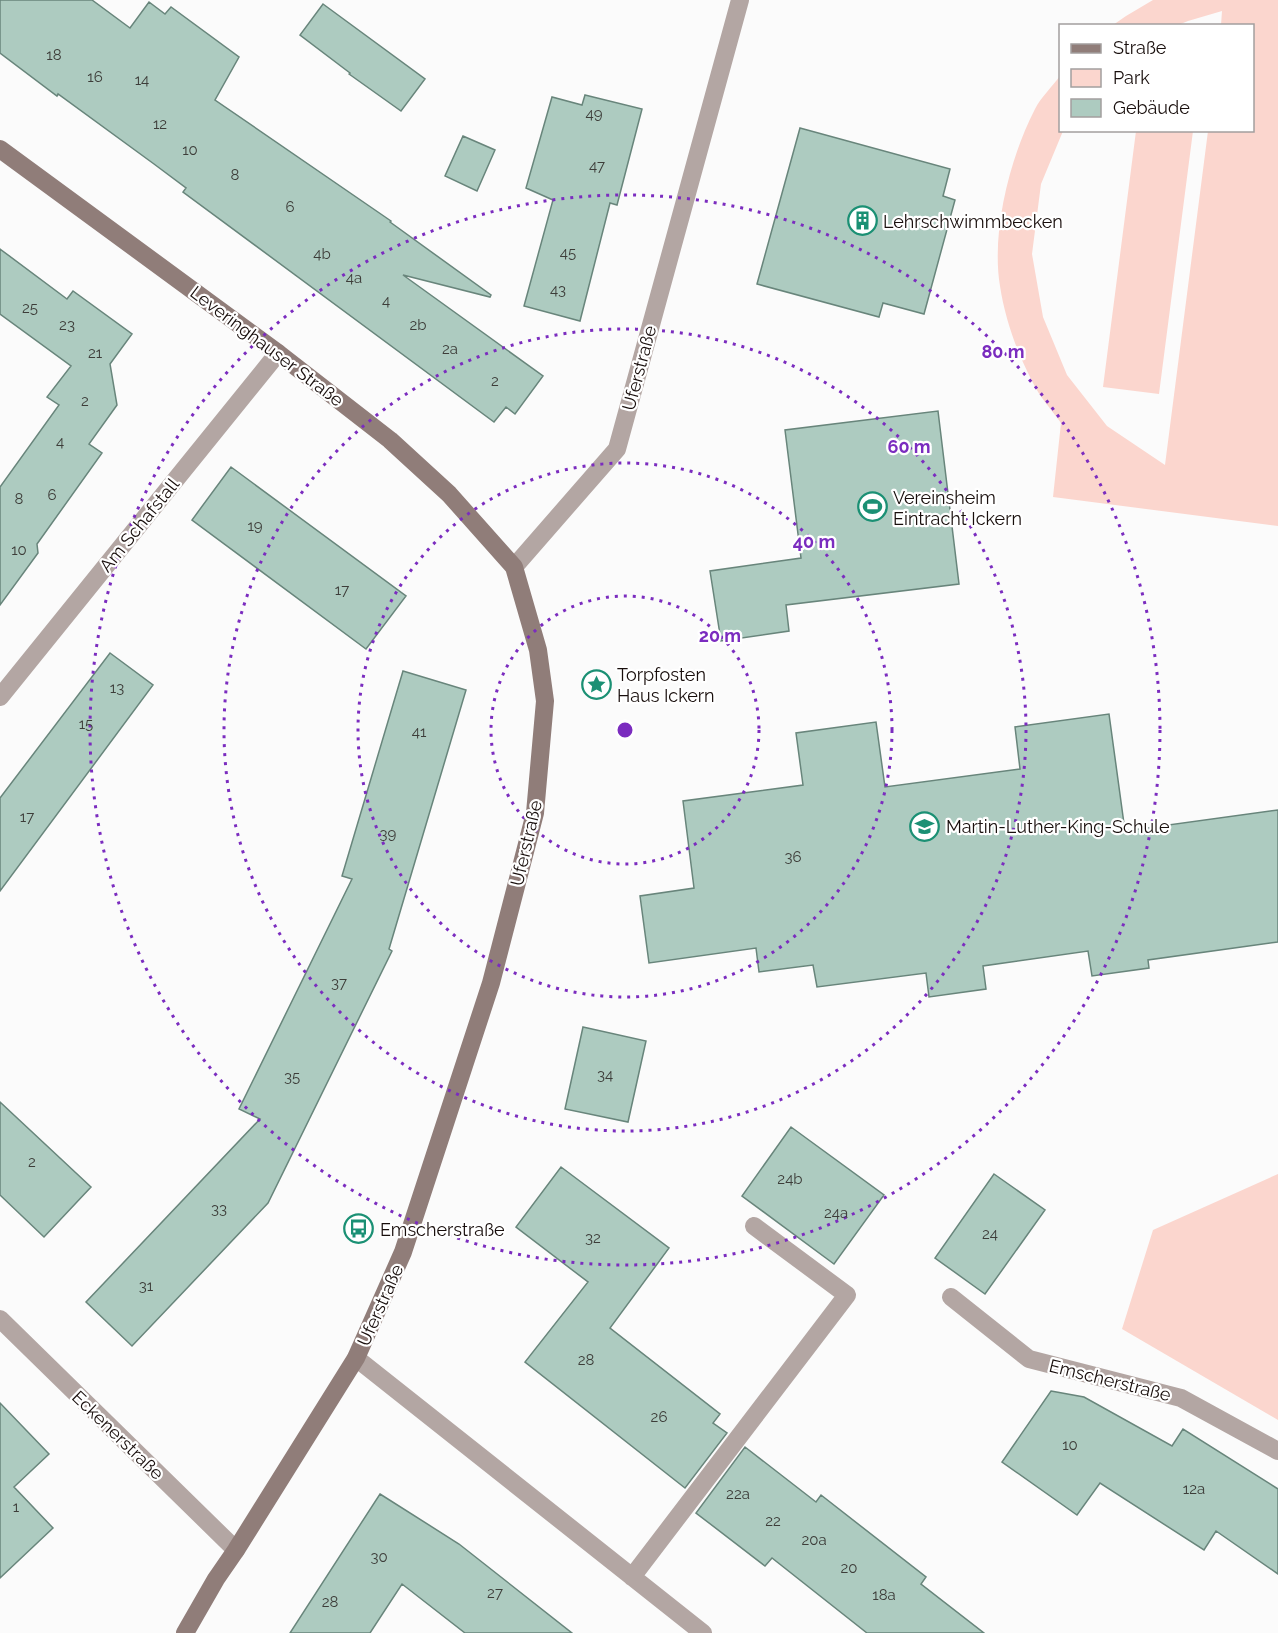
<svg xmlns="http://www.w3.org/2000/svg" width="1278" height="1633" font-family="Raleway,sans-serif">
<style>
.green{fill:#fbd6ce}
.building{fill:#adcbc0;stroke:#68857b;stroke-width:1.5}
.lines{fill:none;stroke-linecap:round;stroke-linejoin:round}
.minor{stroke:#b3a6a3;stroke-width:18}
.secondary{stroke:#907d79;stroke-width:18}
.ring{fill:none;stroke:#7b2cbf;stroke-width:3;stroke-dasharray:3 6}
.labels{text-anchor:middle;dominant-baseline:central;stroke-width:4.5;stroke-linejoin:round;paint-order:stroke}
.number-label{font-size:15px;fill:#3d3d39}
.poi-label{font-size:18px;fill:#180e0c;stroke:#fff;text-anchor:start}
.street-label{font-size:18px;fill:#180e0c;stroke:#fff}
.centre{fill:#7b2cbf;stroke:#fff;stroke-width:3}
.ring-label{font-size:18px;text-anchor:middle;font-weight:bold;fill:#7b2cbf;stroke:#fff;stroke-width:4.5;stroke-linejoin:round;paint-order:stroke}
</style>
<rect width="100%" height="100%" fill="#fbfbfb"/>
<!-- green -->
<path class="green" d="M1153 0H1278V526L1053 497 1061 423C1051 409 1039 396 1032 381 1017 352 1005 319 1000 286 991 232 1010 157 1035 109 1041 97 1052 87 1060 76V130L1063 131 1041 184 1032 254 1043 317 1067 375 1107 426 1165 465 1208 131 1252 130V26L1221 25 1222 11 1188 21 1178 25H1113L1126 16Z
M1136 131H1193L1159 394 1103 387Z
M1278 1174V1420L1122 1329 1153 1230Z"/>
<!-- building -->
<path class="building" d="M0 0H92L130 28 149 2 165 14 171 7 239 57 215 100 391 221 390 222 491 295 490 297 403 275 543 376 515 414 506 407 494 422 183 192 186 188 154 164 58 94 57 96 0 53Z
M323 4 425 79 401 111 349 74 350 73 300 35Z
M585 95 642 109 617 205 610 203 580 321 524 306 553 200 526 188 552 97 582 105Z
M800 128 950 169 943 196 955 200 924 314 883 303 879 317 757 284Z
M463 136 495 150 477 191 445 176Z
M0 249 67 299 73 291 132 334 110 364 117 405 89 444 102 453 37 544 38 553 0 605V487L59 405 47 397 71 366 0 314Z
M938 411 959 584 786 605 789 631 721 641 710 571 801 558 785 430Z
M231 467 406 596 366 649 192 520Z
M110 653 153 685 0 891V798Z
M403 671 466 690 389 949 392 951 268 1203 132 1346 86 1302 260 1119 239 1109 352 879 342 876Z
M1109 714 1125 831 1278 810V942L1148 960 1149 968 1092 976 1088 951 983 966 986 989 929 997 926 973 817 987 813 965 759 972 756 948 649 963 640 896 694 888 683 801 803 785 796 733 876 722 885 787 1020 769 1015 727Z
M583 1027 646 1041 628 1122 565 1109Z
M0 1102 91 1187 44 1237 0 1195Z
M791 1127 884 1195 834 1264 742 1196Z
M561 1167 669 1248 610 1328 720 1414 713 1423 727 1433 685 1488 525 1362 588 1282 516 1227Z
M994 1174 1045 1210 985 1294 935 1258Z
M1051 1391 1084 1397 1172 1446 1183 1429 1278 1489V1574L1216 1531 1204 1550 1100 1483 1077 1515 1002 1462Z
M0 1403 49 1454 14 1487 53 1528 0 1578Z
M745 1447 816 1502 821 1495 926 1577 921 1584 984 1633H867L772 1558 765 1566 696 1513Z
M380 1494 459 1544 572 1633H465L402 1584 370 1633H290Z"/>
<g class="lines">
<!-- minor -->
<path class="minor" d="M514 567 617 449 740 0
M0 697 278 353
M951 1297 1029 1359 1181 1398 1278 1451
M0 1319 236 1550
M356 1358 703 1633
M632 1577 847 1295 754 1226"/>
<!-- secondary -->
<path class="secondary" d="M0 149 278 353 390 440 449 494 514 567 538 650 545 701 535 813 491 983 403 1252 356 1358 236 1550 216 1579 185 1633"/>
</g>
<!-- distance rings -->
<g class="ring">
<circle cx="625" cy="730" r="134"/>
<circle cx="625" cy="730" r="267"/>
<circle cx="625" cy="730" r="401"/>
<circle cx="625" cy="730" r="535"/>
</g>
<!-- icons -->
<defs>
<symbol id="building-ring" viewBox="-11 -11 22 22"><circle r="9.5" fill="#fff" stroke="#1b9074" stroke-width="1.5"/><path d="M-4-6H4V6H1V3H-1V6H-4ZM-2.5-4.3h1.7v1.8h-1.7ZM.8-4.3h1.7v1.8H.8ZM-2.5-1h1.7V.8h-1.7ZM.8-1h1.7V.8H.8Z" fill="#1b9074"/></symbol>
<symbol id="stadium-ring" viewBox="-11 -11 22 22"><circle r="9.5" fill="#fff" stroke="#1b9074" stroke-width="1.5"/><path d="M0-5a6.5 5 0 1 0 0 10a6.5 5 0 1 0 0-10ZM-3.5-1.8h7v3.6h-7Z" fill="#1b9074"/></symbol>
<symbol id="sight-ring" viewBox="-11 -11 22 22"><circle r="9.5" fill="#fff" stroke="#1b9074" stroke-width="1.5"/><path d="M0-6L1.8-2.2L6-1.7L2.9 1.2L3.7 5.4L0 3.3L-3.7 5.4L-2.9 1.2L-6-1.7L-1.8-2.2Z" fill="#1b9074"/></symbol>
<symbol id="school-ring" viewBox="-11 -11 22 22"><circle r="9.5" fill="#fff" stroke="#1b9074" stroke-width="1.5"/><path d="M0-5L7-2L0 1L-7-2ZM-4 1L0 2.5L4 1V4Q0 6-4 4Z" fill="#1b9074"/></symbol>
<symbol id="bus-ring" viewBox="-11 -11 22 22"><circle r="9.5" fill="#fff" stroke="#1b9074" stroke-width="1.5"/><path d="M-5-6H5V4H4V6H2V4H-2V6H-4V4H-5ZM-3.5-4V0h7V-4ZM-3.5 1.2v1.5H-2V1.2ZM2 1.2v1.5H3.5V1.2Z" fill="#1b9074"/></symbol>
</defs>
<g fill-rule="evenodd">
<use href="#building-ring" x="846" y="204" width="33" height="33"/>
<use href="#stadium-ring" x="856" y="490" width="33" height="33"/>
<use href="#sight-ring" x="580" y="668" width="33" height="33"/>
<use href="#school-ring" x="908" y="810" width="33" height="33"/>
<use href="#bus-ring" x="342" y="1212" width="33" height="33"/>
</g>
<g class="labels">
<!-- number labels -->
<g class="number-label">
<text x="54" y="55">18</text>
<text x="95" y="77">16</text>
<text x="142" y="80">14</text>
<text x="594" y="114">49</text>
<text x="160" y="124">12</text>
<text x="190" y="150">10</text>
<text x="597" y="166">47</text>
<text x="235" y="175">8</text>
<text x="290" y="207">6</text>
<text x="568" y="253">45</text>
<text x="322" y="254">4b</text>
<text x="354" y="278">4a</text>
<text x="558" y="290">43</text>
<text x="386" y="301">4</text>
<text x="30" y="308">25</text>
<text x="67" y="325">23</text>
<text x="418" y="325">2b</text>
<text x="450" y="349">2a</text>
<text x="95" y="353">21</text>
<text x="495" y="381">2</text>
<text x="85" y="401">2</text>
<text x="60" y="442">4</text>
<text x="52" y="495">6</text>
<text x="19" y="499">8</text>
<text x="255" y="526">19</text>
<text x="19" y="550">10</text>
<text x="342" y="590">17</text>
<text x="117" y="688">13</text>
<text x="86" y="724">15</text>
<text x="419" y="732">41</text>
<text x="27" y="817">17</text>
<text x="388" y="834">39</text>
<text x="793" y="857">36</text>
<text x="339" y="983">37</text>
<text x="605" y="1075">34</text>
<text x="292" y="1077">35</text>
<text x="32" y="1162">2</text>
<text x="790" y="1179">24b</text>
<text x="219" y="1209">33</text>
<text x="836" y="1213">24a</text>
<text x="990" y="1234">24</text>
<text x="593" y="1238">32</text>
<text x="146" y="1286">31</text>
<text x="586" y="1360">28</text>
<text x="659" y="1417">26</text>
<text x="1070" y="1445">10</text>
<text x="1194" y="1489">12a</text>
<text x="738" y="1494">22a</text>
<text x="16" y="1507">1</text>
<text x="773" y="1521">22</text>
<text x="814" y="1540">20a</text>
<text x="379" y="1557">30</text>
<text x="849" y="1568">20</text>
<text x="495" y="1593">27</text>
<text x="884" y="1595">18a</text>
<text x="330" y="1602">28</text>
</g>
<!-- poi labels -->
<g class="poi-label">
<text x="883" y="221">Lehrschwimmbecken</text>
<text x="893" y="497">Vereinsheim<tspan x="893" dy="21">Eintracht Ickern</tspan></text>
<text x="617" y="674">Torpfosten<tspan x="617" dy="21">Haus Ickern</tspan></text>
<text x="946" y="826">Martin-Luther-King-Schule</text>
<text x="380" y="1229">Emscherstraße</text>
</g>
<!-- street labels -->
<g class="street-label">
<text transform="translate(267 346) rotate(37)">Leveringhauser Straße</text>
<text transform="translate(639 368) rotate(-75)">Uferstraße</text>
<text transform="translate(139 525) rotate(-51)">Am Schafstall</text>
<text transform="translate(526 843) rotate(-77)">Uferstraße</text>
<text transform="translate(380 1305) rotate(-66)">Uferstraße</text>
<text transform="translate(1110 1380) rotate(14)">Emscherstraße</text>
<text transform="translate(118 1435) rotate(44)">Eckenerstraße</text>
</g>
</g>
<circle cx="625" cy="730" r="9" class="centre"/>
<g class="ring-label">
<text x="1003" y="358">80 m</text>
<text x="909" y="453">60 m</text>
<text x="814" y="548">40 m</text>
<text x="720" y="642">20 m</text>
</g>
<!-- legend -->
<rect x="1059" y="24" width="195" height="108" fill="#ffffff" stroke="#a39f9e" stroke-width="1.5"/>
<rect x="1071" y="44" width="30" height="9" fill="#907d79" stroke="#a39f9e" stroke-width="1.5"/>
<text x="1113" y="54" font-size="18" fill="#180e0c">Straße</text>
<rect x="1071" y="69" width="30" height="18" fill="#fbd6ce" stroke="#a39f9e" stroke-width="1.5"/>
<text x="1113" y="84" font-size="18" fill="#180e0c">Park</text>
<rect x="1071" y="99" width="30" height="18" fill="#adcbc0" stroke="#a39f9e" stroke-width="1.5"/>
<text x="1113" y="114" font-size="18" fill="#180e0c">Gebäude</text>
</svg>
